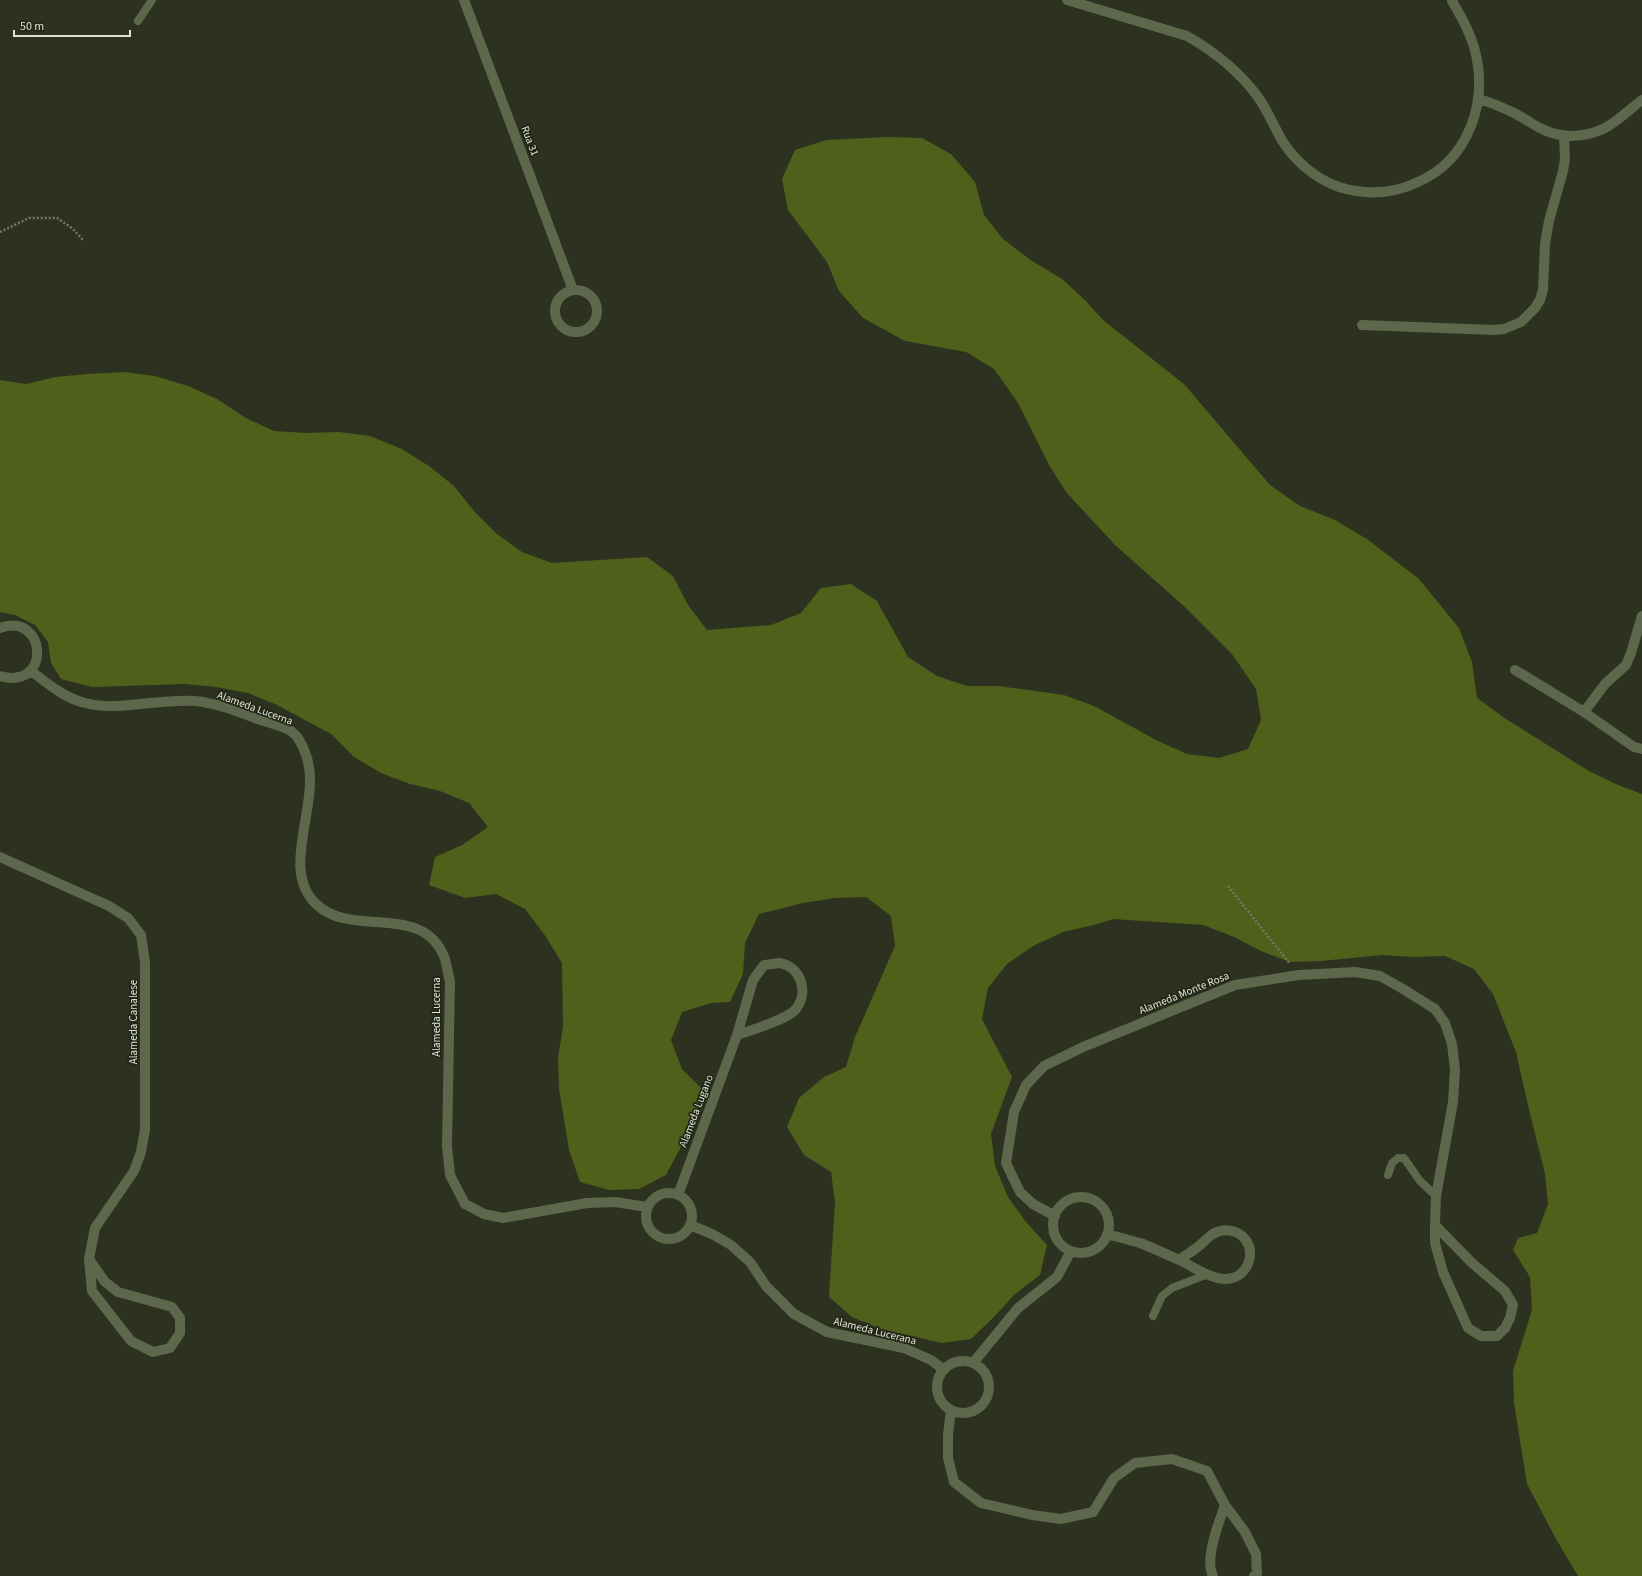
<svg xmlns="http://www.w3.org/2000/svg" width="1642" height="1576" font-family="'Source Sans 3',sans-serif">
<style>
.forest{fill:#505f1a}
.lines{fill:none;stroke-linecap:round;stroke-linejoin:round}
.path{stroke:#74786a;stroke-width:2.5;stroke-dasharray:2 2;stroke-linecap:butt}
.service{stroke:#5e664b;stroke-width:8}
.minor{stroke:#5e664b;stroke-width:10}
.labels{text-anchor:middle;dominant-baseline:central;stroke-width:3.5;stroke-linejoin:round;paint-order:stroke}
.street-label{font-size:11px;fill:#dfe2d7;stroke:#222716}
</style>
<rect width="100%" height="100%" fill="#2c3120"/>
<!-- forest -->
<path class="forest" d="M889 137 922 138 951 154 975 182 984 215 1003 239 1032 261 1062 279 1085 300 1103 320 1184 384 1270 485 1300 506 1335 520 1367 539 1419 579 1459 628 1472 662 1477 698 1506 719 1589 771 1618 785 1642 794V1576H1578L1556 1539 1527 1484 1514 1403 1513 1371 1532 1310 1530 1277 1513 1250 1518 1238 1537 1233 1548 1204 1545 1174 1530 1114 1516 1052 1493 994 1474 969 1445 956 1413 957 1382 955 1321 961 1290 962 1261 951 1234 937 1203 925 1113 919 1094 925 1063 932 1033 946 1007 964 988 988 982 1019 1012 1077 991 1134 995 1166 1008 1197 1026 1222 1047 1245 1040 1275 1015 1294 993 1318 971 1339 942 1343 881 1329 852 1317 829 1297 835 1202 831 1172 804 1155 787 1127 799 1098 824 1077 846 1067 855 1037 895 946 891 916 866 897 835 898 803 903 759 914 745 943 743 974 730 1002 711 1003 682 1012 671 1040 682 1069 704 1091 695 1120 666 1175 639 1189 609 1190 580 1182 569 1150 559 1089 558 1057 563 1027 562 963 544 934 525 909 496 894 465 898 429 885 435 857 462 845 488 827 469 803 440 791 410 784 381 773 354 757 331 734 277 705 248 693 216 687 185 684 92 687 61 679 51 663 48 642 35 625 15 615 0 612V380L26 384 55 377 88 374 124 372 155 376 188 386 217 399 246 418 274 431 306 433 339 432 370 436 402 449 429 466 454 486 474 511 497 534 522 552 552 563 647 557 673 576 688 605 707 630 771 625 801 613 821 588 851 584 877 601 908 657 937 676 967 686H999L1064 695 1094 706 1158 741 1187 754 1219 758 1248 749 1261 720 1256 689 1232 654 1187 609 1115 545 1066 492 1049 465 1018 403 994 369 966 352 905 341 863 318 839 291 827 262 788 210 782 179 795 150 826 140Z"/>
<g class="lines">
<!-- path -->
<path class="path" d="M0 232 29 218H57L72 228 83 240
M1228 886 1290 964"/>
<!-- service -->
<path class="service" d="M138 21 152 0
M1388 1175 1392 1163 1398 1158H1404L1420 1181 1436 1196
M1153 1316 1162 1296 1172 1288 1208 1274"/>
<!-- minor -->
<path class="minor" d="M464 0 573 290
M1067 0 1187 36C1215 52 1239 71 1258 97 1268 111 1274 127 1283 142 1296 162 1316 179 1339 187 1365 195 1393 194 1418 182 1470 159 1489 100 1474 47 1469 30 1461 16 1452 1
M1479 99C1492 103 1504 108 1516 114 1524 118 1532 124 1540 128 1560 139 1585 138 1605 128 1618 121 1630 109 1642 100
M555 311a21 21 0 1 1 42 0a21 21 0 1 1-42 0Z
M1362 325 1494 330 1504 329 1521 322 1535 308 1540 300 1543 290 1545 244 1549 221 1563 171 1565 159 1564 136
M0 628C47 611 52 691 0 676
M1515 670 1584 712 1634 747 1642 749
M31 671C47 683 64 698 85 703 121 712 158 698 195 701 216 703 236 711 255 718 265 722 283 726 291 731 299 737 303 746 306 755 323 801 278 868 316 904 352 939 424 901 445 959 447 966 448 974 450 981L447 1146 450 1175 465 1204 484 1214 503 1218 587 1203 615 1202 647 1207
M1584 712 1605 684 1626 665 1631 653 1642 616
M0 857 109 906 128 918 141 935 145 962V1130L141 1152 134 1171 95 1228 89 1259 92 1291 131 1341 153 1352 170 1348 180 1333V1318L172 1307 118 1292 105 1282 89 1259
M646 1216a23 23 0 1 1 46 0a23 23 0 1 1-46 0Z
M678 1195 737 1035 753 980 764 965C769 965 775 963 780 963 801 967 809 992 796 1009 787 1020 751 1030 737 1035
M1053 1225a28 28 0 1 1 56 0a28 28 0 1 1-56 0Z
M1055 1216 1033 1204 1020 1192 1006 1163 1014 1112 1026 1085 1044 1066 1083 1047 1235 985 1299 975 1355 972 1380 976 1403 989 1435 1009 1445 1023 1452 1044 1455 1070 1453 1102 1436 1196 1435 1225V1243L1443 1272 1468 1328 1481 1336H1497L1505 1328 1510 1318 1513 1305 1505 1291 1472 1263 1435 1225
M690 1225 712 1234 731 1245 750 1262 766 1286 794 1314 827 1332 904 1348 931 1360 944 1370
M1107 1234C1118 1237 1129 1240 1140 1243 1153 1248 1166 1254 1179 1260 1193 1266 1211 1280 1227 1279 1238 1278 1246 1271 1249 1261 1251 1254 1250 1246 1246 1240 1238 1230 1224 1227 1213 1234 1208 1237 1204 1242 1199 1246 1193 1251 1186 1255 1179 1260
M937 1387a26 26 0 1 1 52 0a26 26 0 1 1-52 0Z
M973 1363 1018 1308 1057 1277 1071 1251
M951 1410 948 1435V1458L954 1482 981 1503 1032 1515 1061 1519 1093 1512 1114 1478 1135 1463 1172 1459 1207 1471 1225 1505 1245 1532 1256 1554 1257 1573 1254 1576
M1213 1576C1204 1560 1219 1522 1225 1505"/>
</g>
<g class="labels">
<!-- street labels -->
<g class="street-label">
<text transform="translate(530 141) rotate(69)">Rua 31</text>
<text transform="translate(255 708) rotate(20)">Alameda Lucerna</text>
<text transform="translate(1184 993) rotate(-22)">Alameda Monte Rosa</text>
<text transform="translate(436 1017) rotate(-90)">Alameda Lucerna</text>
<text transform="translate(133 1022) rotate(-90)">Alameda Canalese</text>
<text transform="translate(696 1111) rotate(-69)">Alameda Lugano</text>
<text transform="translate(875 1331) rotate(14)">Alameda Lucerana</text>
</g>
</g>
<!-- scale -->
<path d="M14 30v6h116v-6" fill="none" stroke="#dfe2d7" stroke-width="2"/>
<text x="20" y="30" font-size="12" fill="#dfe2d7" stroke="#222716" stroke-width="3" paint-order="stroke">50 m</text>
</svg>
